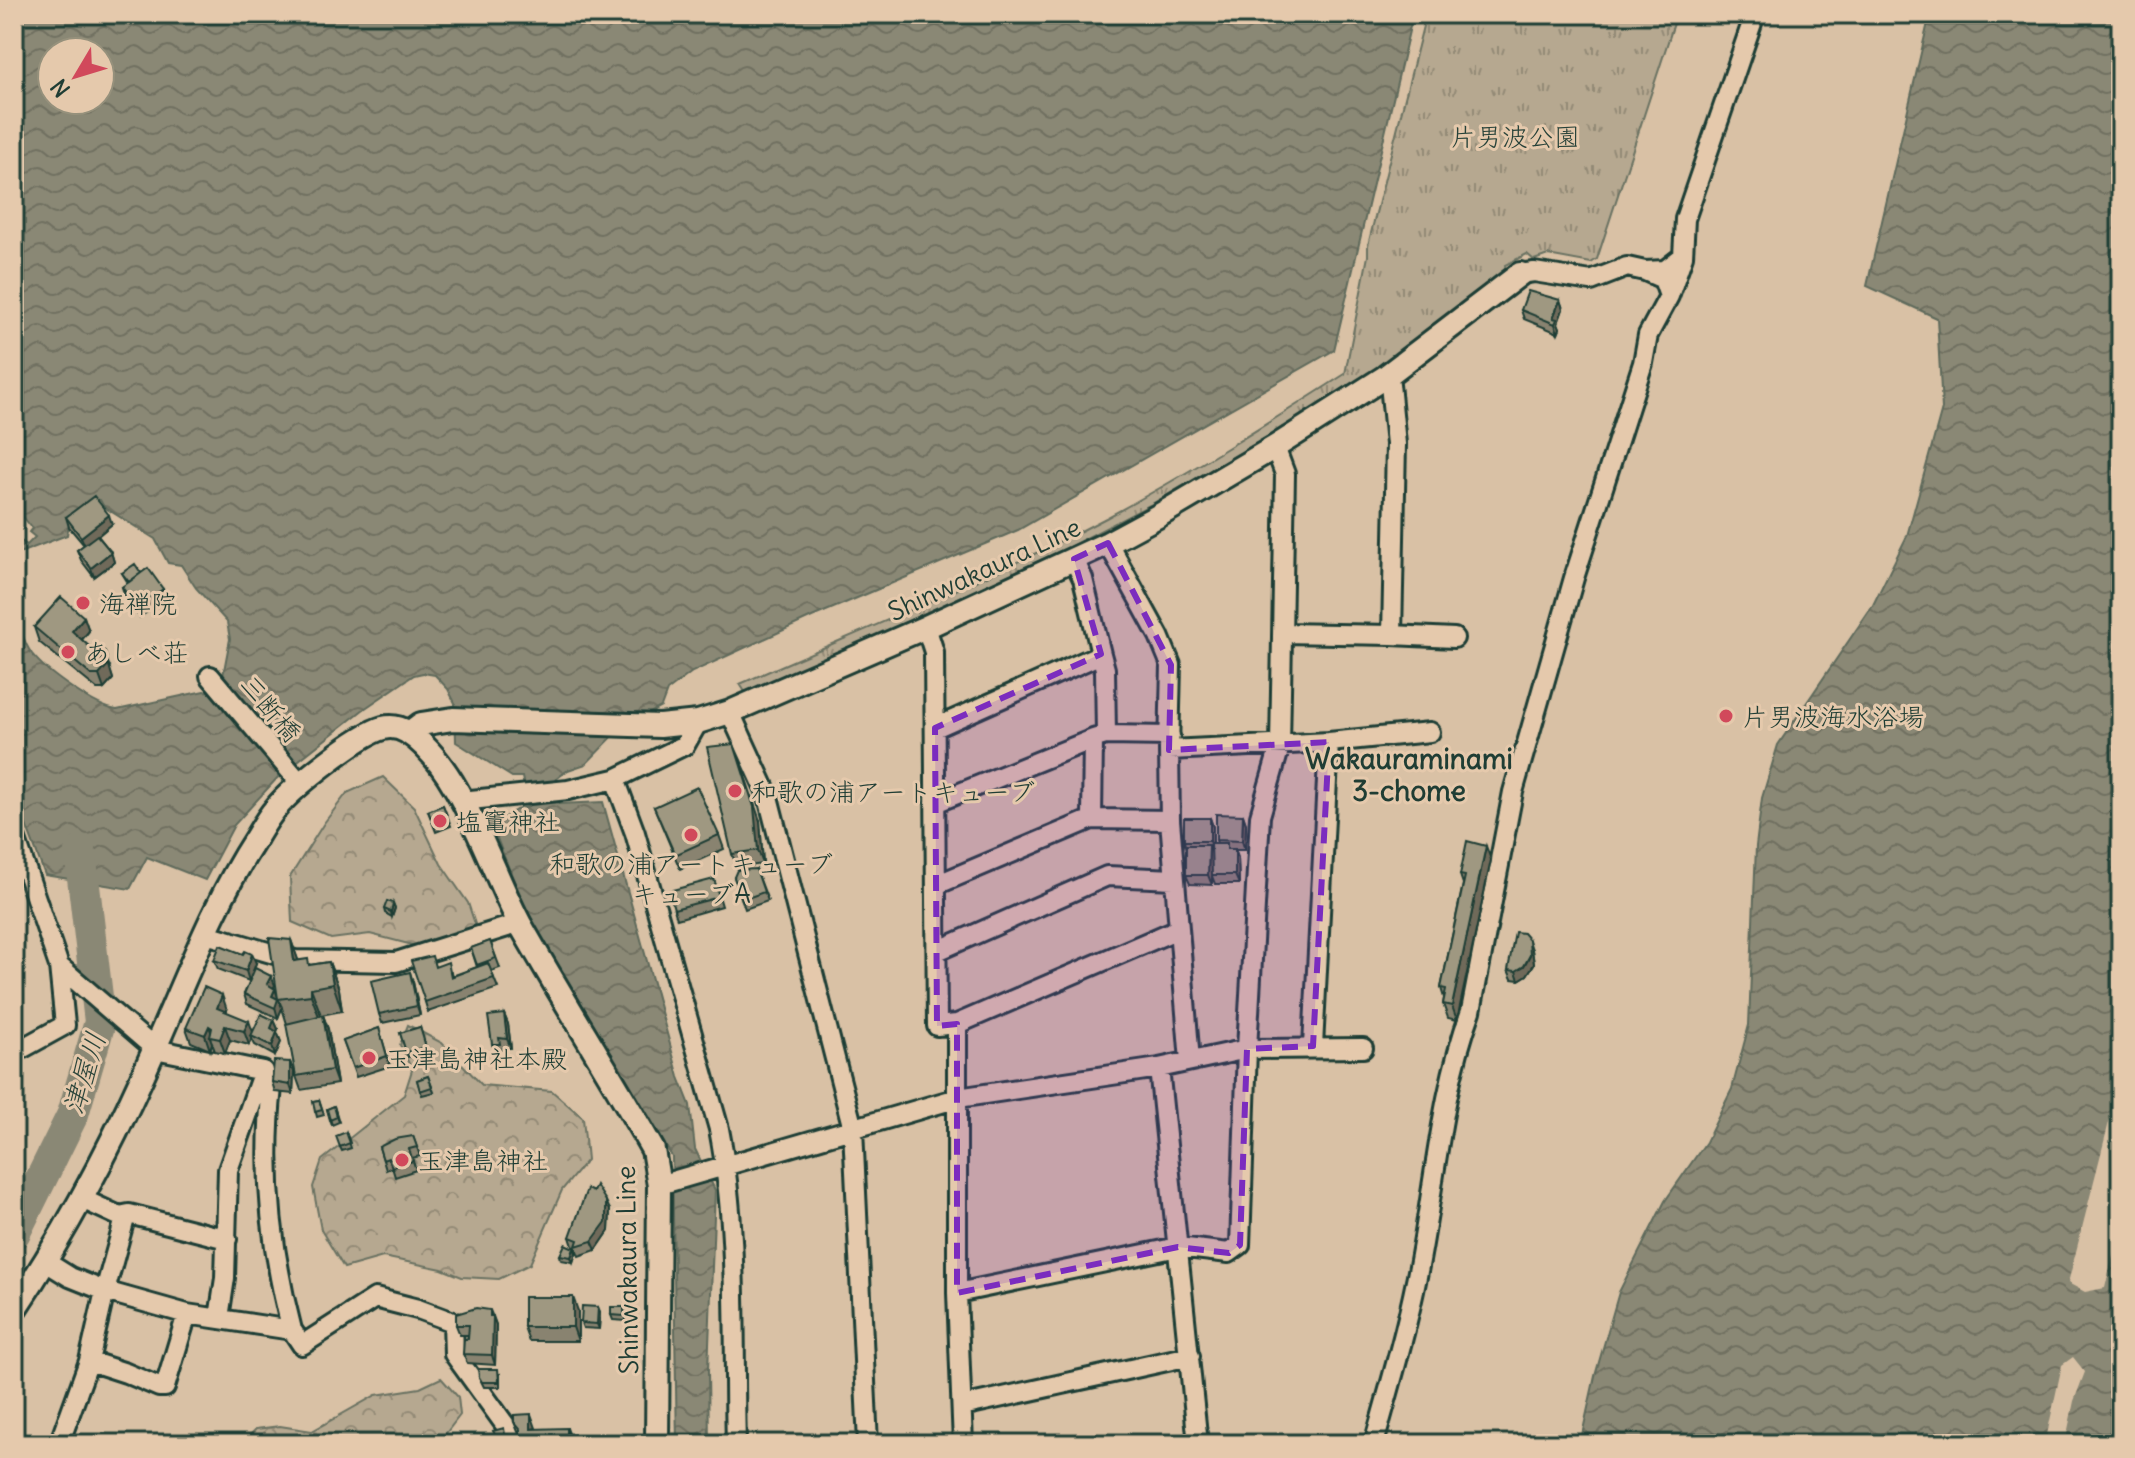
<svg xmlns="http://www.w3.org/2000/svg" width="2135" height="1458" font-family="Delius,'Klee One',sans-serif">
<style>
.forest{fill:url(#forest-crowns);stroke:#6a7262;stroke-width:2}
.park{fill:url(#park-tufts);stroke:#6a7262;stroke-width:2}
.water{fill:url(#water-waves);stroke:#5f6a5b;stroke-width:2;fill-rule:evenodd}
.pier{fill:#d9c1a5}
.lines{fill:none;stroke-linecap:round;stroke-linejoin:round}
.river{stroke:#8a8875;stroke-width:32}
.minor-casing{stroke:#1f3d34;stroke-width:24}
.major-casing{stroke:#1f3d34;stroke-width:28}
.minor{stroke:#e5c9ac;stroke-width:18}
.major{stroke:#e5c9ac;stroke-width:22}
.wall{fill:#89836f;stroke:#1f3d34;stroke-width:2}
.shaded-wall{fill:#6f6a5a;stroke:#1f3d34;stroke-width:2}
.building{fill:#9f9881;stroke:#1f3d34;stroke-width:2}
.marked{fill:#7b2cbf;fill-opacity:0.2;stroke:#7b2cbf;stroke-width:6;stroke-dasharray:16 10;stroke-linejoin:round}
.poi-dot{fill:#d1495b;stroke:#e5c9ac;stroke-width:3}
.labels{text-anchor:middle;dominant-baseline:central;stroke-width:6;stroke-linejoin:round;paint-order:stroke}
.park-label{font-size:26px;fill:#274239;stroke:#e5c9ac}
.street-label{font-size:26px;fill:#1f3d34;stroke:#e5c9ac}
.poi-label{font-size:26px;fill:#1f3d34;stroke:#e5c9ac;text-anchor:start}
.neighbourhood-label{font-size:28px;font-weight:bold;fill:#1f3d34;stroke:#e5c9ac}
.water-label{font-size:28px;font-style:italic;fill:#2a443a;stroke:#e5c9ac}
</style>
<defs>
<pattern id="forest-crowns" width="20" height="18" patternUnits="userSpaceOnUse" patternTransform="scale(2)"><rect width="20" height="18" fill="#b6a890"/><path d="M2 6a3 3 0 1 1 6 0M12 15a3 3 0 1 1 6 0" fill="none" stroke="#938a76"/></pattern>
<pattern id="park-tufts" width="24" height="20" patternUnits="userSpaceOnUse" patternTransform="scale(2)"><rect width="24" height="20" fill="#b6a890"/><path d="M3 7l-1-3M5 7V3M7 7l1-3M15 17l-1-3M17 17v-4M19 17l1-3" fill="none" stroke="#938a76"/></pattern>
<pattern id="water-waves" width="16" height="10" patternUnits="userSpaceOnUse" patternTransform="scale(2)"><rect width="16" height="10" fill="#8a8875"/><path d="M0 5q4-4 8 0t8 0" fill="none" stroke="#707061"/></pattern>
</defs>
<rect width="100%" height="100%" fill="#d9c1a5"/>
<filter id="ink" filterUnits="userSpaceOnUse"><feTurbulence type="fractalNoise" baseFrequency=".0125" numOctaves="2"/><feDisplacementMap in="SourceGraphic" scale="16" xChannelSelector="R" yChannelSelector="G"/><feConvolveMatrix kernelMatrix="1 2 1 2 8 2 1 2 1" color-interpolation-filters="sRGB"/></filter>
<g filter="url(#ink)">
<!-- forest -->
<path class="forest" d="M383 777 414 807 441 864 468 903 477 930 424 948 370 934 331 939 292 922 290 877 324 823 347 793Z
M408 1025 442 1043 482 1085 552 1091 583 1118 587 1160 562 1190 530 1264 499 1279 462 1277 442 1269 383 1257 344 1268 321 1230 313 1187 322 1160 404 1095 412 1070 400 1045Z
M441 1378 458 1397 460 1415 440 1441 414 1440 398 1444H241L256 1429 280 1426 312 1431 376 1395 420 1388Z"/>
<!-- park -->
<path class="park" d="M1426 14H1677L1597 259 1591 263 1548 255 1534 260 1527 254 1505 265 1506 271 1355 386 1150 505 1065 549 747 695 740 684C862 630 988 580 1106 518 1188 474 1267 424 1345 374L1368 256V245Z"/>
<!-- water -->
<path class="water" d="M14 14H1413L1334 350 1018 530 812 617 692 672 667 691 661 707 620 729 586 764 568 770 555 780 559 804 603 802 679 1077 690 1105 695 1149 715 1190 708 1371 709 1444H677L672 1157C635 1087 589 1022 549 953 526 913 508 868 492 825L516 810 528 807 522 777H512L456 742 455 703 448 689 435 675 423 673 414 675 364 709 280 775 234 825 205 880 147 857 130 889 45 875 14 793V600C18 618 21 639 32 654 47 673 95 707 117 710L204 691 215 692 222 681 230 639 227 622 196 588 181 565 168 563 155 539 104 507 100 500 69 523 67 535 14 555V542L21 541 27 545 35 537 29 532 32 528 20 513 14 514ZM52 52H100V100H52Z
M1930 14H2121V1444H1580L1595 1376 1619 1292 1665 1201 1706 1142 1732 1089 1749 1025 1756 846 1762 798 1778 745 1873 605 1907 536 1942 409 1937 318 1867 286Z"/>
<!-- pier -->
<path class="pier" d="M2121 1075V1222L2105 1288 2085 1292 2068 1283Z
M2073 1357 2085 1372 2074 1401 2065 1444H2045L2062 1365Z"/>
<g class="lines">
<!-- river -->
<path class="river" d="M14 1234 73 1114 100 1022 80 852"/>
<defs>
<path id="minor" d="M1645 271 1665 270 1683 256 1685 219 1755 14
M1520 274 1534 272 1591 281 1627 267 1645 271 1663 279 1669 296 1683 256
M1108 543 1159 636 1171 665 1169 750
M926 627 934 652 937 1026 957 1024V1293L963 1444
M1283 633 1392 635 1396 444 1390 384 1385 377
M1392 635 1454 638
M210 676 301 784
M730 712 767 793 853 1129 868 1444
M935 728 1101 654 1083 579 1074 559
M1106 735 1170 736
M1329 742 1430 732
M615 779 685 745 698 722
M461 801 568 790 615 779 635 833 719 1129C739 1232 733 1340 736 1444
M935 803 1093 739
M1092 819 1170 820 1190 1061
M1170 820 1169 750 1329 742 1313 1046
M14 834 59 966 65 1025 14 1053
M936 885 1092 819 1093 739 1106 735 1105 669 1101 654
M206 934 295 960 396 962 520 923
M937 951 1107 876 1174 879
M59 966 155 1049 263 1071 228 1170 225 1278 219 1318
M957 1024 1178 929
M1159 1068 1198 1444
M260 1083 272 1087C263 1168 271 1251 292 1330
M659 1185 958 1098 1159 1068 1247 1049 1260 816 1280 746 1285 474 1275 447
M80 1198 119 1216 129 1214 227 1239
M119 1216 124 1222 105 1291 187 1314 292 1330 302 1345 375 1298 418 1309 453 1322 454 1354 519 1444
M46 1262 70 1277 105 1291 89 1361 59 1444
M957 1293 1178 1247 1229 1253 1240 1245 1247 1049 1363 1048
M89 1361 126 1373 159 1387H165L187 1314
M962 1406 1190 1356
M1374 1444C1391 1381 1410 1319 1421 1255 1436 1173 1442 1090 1471 1011L1513 792 1574 578 1643 363 1648 335 1669 296"/>
<path id="major" d="M409 733 421 724 453 719 660 726 698 722 730 712 926 627 1108 543 1158 516 1275 447 1385 377 1520 274
M14 1310C70 1226 118 1134 158 1041 188 973 215 901 256 838 262 828 268 817 276 808 292 788 359 734 383 728 391 726 399 727 407 732 461 766 490 869 520 924 563 1000 610 1074 653 1150L659 1185 657 1444"/>
</defs>
<!-- minor casing -->
<use href="#minor" class="minor-casing"/>
<!-- major casing -->
<use href="#major" class="major-casing"/>
<!-- minor -->
<use href="#minor" class="minor"/>
<!-- major -->
<use href="#major" class="major"/>
</g>
<!-- wall -->
<path class="wall" d="M1560 300 1563 309 1558 323 1560 328 1558 333 1524 319 1521 310Z
M66 517 112 524 98 536 111 552 114 562 94 577 81 560 77 550 84 545 69 527Z
M122 573H141L166 598 140 617 125 597 122 587 128 583Z
M84 617 89 631 82 640 110 666 109 667 113 679 104 689H97L39 642 34 627Z
M443 805 451 826 436 832 428 811Z
M654 807 719 835 724 849 680 869Z
M1243 815 1246 824 1245 850H1235L1238 858 1239 884H1215L1212 876V885L1190 884 1186 875V849L1184 841 1210 818 1213 827V843H1217L1216 840Z
M760 821 763 864 737 868 732 854Z
M1491 860 1457 1020 1448 1018 1443 1004 1444 998 1441 988 1463 884 1460 875Z
M756 869 768 901 745 909 734 877Z
M714 879 722 906 677 919 674 909Z
M393 903 395 908 392 917 385 913 384 909Z
M291 940 298 960 310 965 329 962 339 989 342 1011 321 1015H323L328 1029 337 1084 301 1090 296 1076 287 1024 282 1008 278 1018 247 1004 244 994 275 985 274 988 278 994Z
M490 941 500 968 491 971 498 988 428 1012 425 1002 436 967 451 972 452 976 477 967 471 948Z
M1532 950 1534 964 1527 975 1519 980 1512 979 1508 970Z
M214 960 256 963 249 981 218 969Z
M413 982 420 1015 382 1023 379 1014Z
M227 1010 226 1012 253 1032 274 1020 278 1029 277 1032 281 1042 275 1056 255 1045 252 1039 249 1045 230 1040 225 1053 215 1051 212 1043 210 1050 191 1042 186 1028Z
M504 1014 508 1024 511 1048H503L504 1053H495L492 1044Z
M420 1027 427 1052 408 1057 400 1033Z
M379 1028 390 1066 356 1077 343 1041Z
M290 1062 294 1072 293 1094 275 1092 272 1082Z
M428 1076 434 1092 422 1095 417 1080Z
M319 1100 324 1115 317 1117 313 1101Z
M334 1106 339 1122 332 1125 327 1109Z
M346 1132 351 1148 342 1151 340 1147Z
M413 1136 420 1156 412 1158 416 1170 395 1177 392 1167 386 1170 379 1147Z
M610 1210 609 1231 596 1250 579 1256 576 1248 573 1246 570 1237Z
M574 1248 576 1253 573 1262 561 1260 560 1255Z
M598 1307 600 1312 599 1329 583 1328 581 1323Z
M578 1311V1341H529L524 1327Z
M626 1312V1321L613 1320 611 1315Z
M493 1316 496 1325 495 1365 467 1363 463 1354 468 1335H460L456 1325Z
M500 1374V1387H484L479 1377Z
M514 1422 572 1442V1444H523Z"/>
<!-- shaded-wall -->
<path class="shaded-wall" d="M1560 300 1563 309 1558 323 1560 328 1558 333 1553 318Z
M109 515 112 524 85 546 81 537Z
M111 552 114 562 94 577 91 568Z
M163 589 166 598 140 617 137 608Z
M84 617 89 631 77 645 72 631Z
M105 652 113 679 104 689 99 675 100 657Z
M739 758 760 821 763 864 758 850Z
M1243 815 1246 824 1245 850 1242 841Z
M1210 818 1213 827V850L1210 841Z
M1209 845 1212 854V885L1208 875Z
M1486 846 1491 860 1457 1020 1452 1006Z
M1235 849 1238 858 1239 884 1235 875Z
M393 903 395 908 392 917 391 912Z
M291 940 301 968 294 961Z
M1529 940 1532 950 1534 964 1527 975 1519 980 1516 971Z
M252 954 256 963 249 981 246 971Z
M329 962 339 989 342 1011 333 984Z
M410 972 413 982 420 1015 417 1006Z
M271 976 275 985 271 993 267 984Z
M311 988 321 1015V1022L311 995Z
M275 989 282 1008 278 1018 272 996Z
M222 995 227 1010 222 1022 217 1008Z
M504 1014 508 1024 511 1048 507 1039Z
M323 1015 328 1029 337 1084 332 1070Z
M274 1020 278 1029 274 1037 271 1028Z
M249 1021 254 1035 251 1036 252 1039 249 1045 244 1031Z
M209 1026 213 1037H210L212 1043 210 1050 205 1035Z
M225 1026 230 1040 225 1053 220 1039Z
M277 1032 281 1042 275 1056 272 1046Z
M290 1062 294 1072 293 1094 290 1085Z
M606 1201 610 1210 609 1231 596 1250 592 1241Z
M574 1248 576 1253 573 1262 571 1257Z
M573 1297 578 1311V1341L573 1327Z
M598 1307 600 1312 599 1329 597 1324Z
M490 1310 496 1325 495 1365 492 1355Z
M531 1414 536 1428 531 1429Z
M567 1428 572 1442V1444H567Z"/>
<!-- building -->
<path class="building" d="M1528 291 1560 300 1553 318 1557 319 1555 324 1521 310Z
M94 496 109 515 81 537 66 517Z
M97 535 111 552 91 568 77 550Z
M135 564 141 573 129 582 122 573Z
M148 568 163 589 137 608 122 587Z
M61 597 84 617 72 631 92 649 97 644 105 652 100 657 108 665 99 675H91L34 627Z
M734 744 754 807 758 850 732 854 707 747Z
M697 787 719 835 675 855 654 807Z
M443 805 449 821 435 827 428 811Z
M1216 814 1243 815 1242 841 1216 840Z
M1184 818H1210V841H1184Z
M1467 841 1486 846 1452 1006 1443 1004 1446 989 1441 988 1465 876 1460 875Z
M1211 843H1227V849H1235V875H1212Z
M1186 845H1209L1208 875H1186Z
M756 869 764 892 742 900 734 877 737 870Z
M714 879 719 897 674 909 669 891Z
M387 901 393 903 391 912 384 909Z
M1515 932 1523 933 1529 940 1530 955 1524 966 1516 971 1508 970Z
M269 938 291 940 294 961 308 959 309 965 329 962 333 984 311 988V995L278 999Z
M490 941 496 958 477 965 471 948Z
M220 945 243 954 245 951 252 954 246 971 214 960Z
M432 956 435 967 448 962 451 977 488 963 494 978 425 1002 411 961Z
M255 968 271 976 267 984 275 989 272 996 278 999 275 1008 244 994Z
M410 972 417 1006 379 1014 371 981Z
M204 987 222 995 217 1008 249 1021 244 1031 225 1026 220 1039 210 1037 212 1028 209 1026 205 1035 186 1028Z
M261 1014 274 1020 271 1028 277 1032 272 1046 251 1036Z
M504 1014 507 1039 499 1038 500 1044H492L488 1016Z
M323 1015 332 1070 296 1076 286 1024Z
M420 1027 426 1047 406 1052 400 1033Z
M379 1028 387 1056 353 1068 343 1041Z
M274 1061 290 1062V1085L272 1082Z
M428 1076 432 1087 420 1091 417 1080Z
M319 1100 322 1110 315 1112 313 1101Z
M334 1106 337 1117 330 1120 327 1109Z
M346 1132 350 1143 340 1147 336 1136Z
M413 1136 417 1147 409 1149 413 1161 392 1167 388 1158 383 1160 379 1147 395 1139Z
M596 1185 606 1201V1222L592 1241 576 1246 578 1240 570 1237 587 1189 593 1192Z
M565 1244 574 1248 571 1257 560 1255Z
M524 1297H573V1327H524Z
M582 1306 598 1307 597 1324 581 1323Z
M611 1307H624V1316L611 1315Z
M476 1308 490 1310V1316H493L492 1355 463 1354 464 1339H468L469 1325H456V1314Z
M478 1369H498L499 1382H482L479 1377Z
M531 1414V1429L567 1428V1444H526V1435H520V1429L514 1422V1415Z
M504 1428 505 1435H508L514 1444H495L494 1438 496 1437 493 1431Z"/>
</g>
<!-- marked area -->
<path class="marked" d="M1108 543 1171 665 1169 750 1329 742 1313 1046 1247 1049 1240 1245 1229 1253 1178 1247 957 1293V1024L937 1026 935 728 1101 654 1074 559Z"/>
<!-- markers -->
<g class="poi-dot">
<circle cx="83" cy="603" r="8"/>
<circle cx="68" cy="652" r="8"/>
<circle cx="1726" cy="716" r="8"/>
<circle cx="735" cy="791" r="8"/>
<circle cx="440" cy="821" r="8"/>
<circle cx="691" cy="835" r="8"/>
<circle cx="369" cy="1058" r="8"/>
<circle cx="402" cy="1160" r="8"/>
</g>
<g class="labels">
<!-- park labels -->
<g class="park-label">
<text x="1515" y="136">片男波公園</text>
</g>
<!-- street labels -->
<g class="street-label">
<text transform="translate(984 569) rotate(-25)">Shinwakaura Line</text>
<text transform="translate(271 708) rotate(50)">三断橋</text>
<text transform="translate(627 1270) rotate(-91)">Shinwakaura Line</text>
</g>
<!-- poi labels -->
<g class="poi-label">
<text x="99" y="603">海禅院</text>
<text x="84" y="652">あしべ荘</text>
<text x="1742" y="716">片男波海水浴場</text>
<text x="751" y="791">和歌の浦アートキューブ</text>
<text x="456" y="821">塩竃神社</text>
<text x="691" y="863" text-anchor="middle">和歌の浦アートキューブ<tspan x="691" dy="30">キューブA</tspan></text>
<text x="385" y="1058">玉津島神社本殿</text>
<text x="418" y="1160">玉津島神社</text>
</g>
<!-- neighbourhood labels -->
<g class="neighbourhood-label">
<text x="1409" y="759">Wakauraminami<tspan x="1409" dy="32">3-chome</tspan></text>
</g>
<!-- water labels -->
<g class="water-label">
<text transform="translate(84 1073) rotate(-73)">津屋川</text>
</g>
</g>
<!-- margin -->
<rect width="2135" height="1458" fill="none" stroke="#e5c9ac" stroke-width="48"/>
<rect x="24" y="24" width="2087" height="1410" fill="none" stroke="#1f3d34" stroke-width="3" filter="url(#ink)"/>
<!-- north arrow -->
<g transform="translate(76 76) rotate(232)"><circle r="38" fill="#e5c9ac" stroke="#96917c" stroke-width="2"/>
<path d="M0-6L14 30L0 20L-14 30Z" fill="#d1495b"/>
<text y="-12" font-size="22" font-weight="bold" text-anchor="middle" fill="#1f3d34">N</text>
</g>
</svg>
